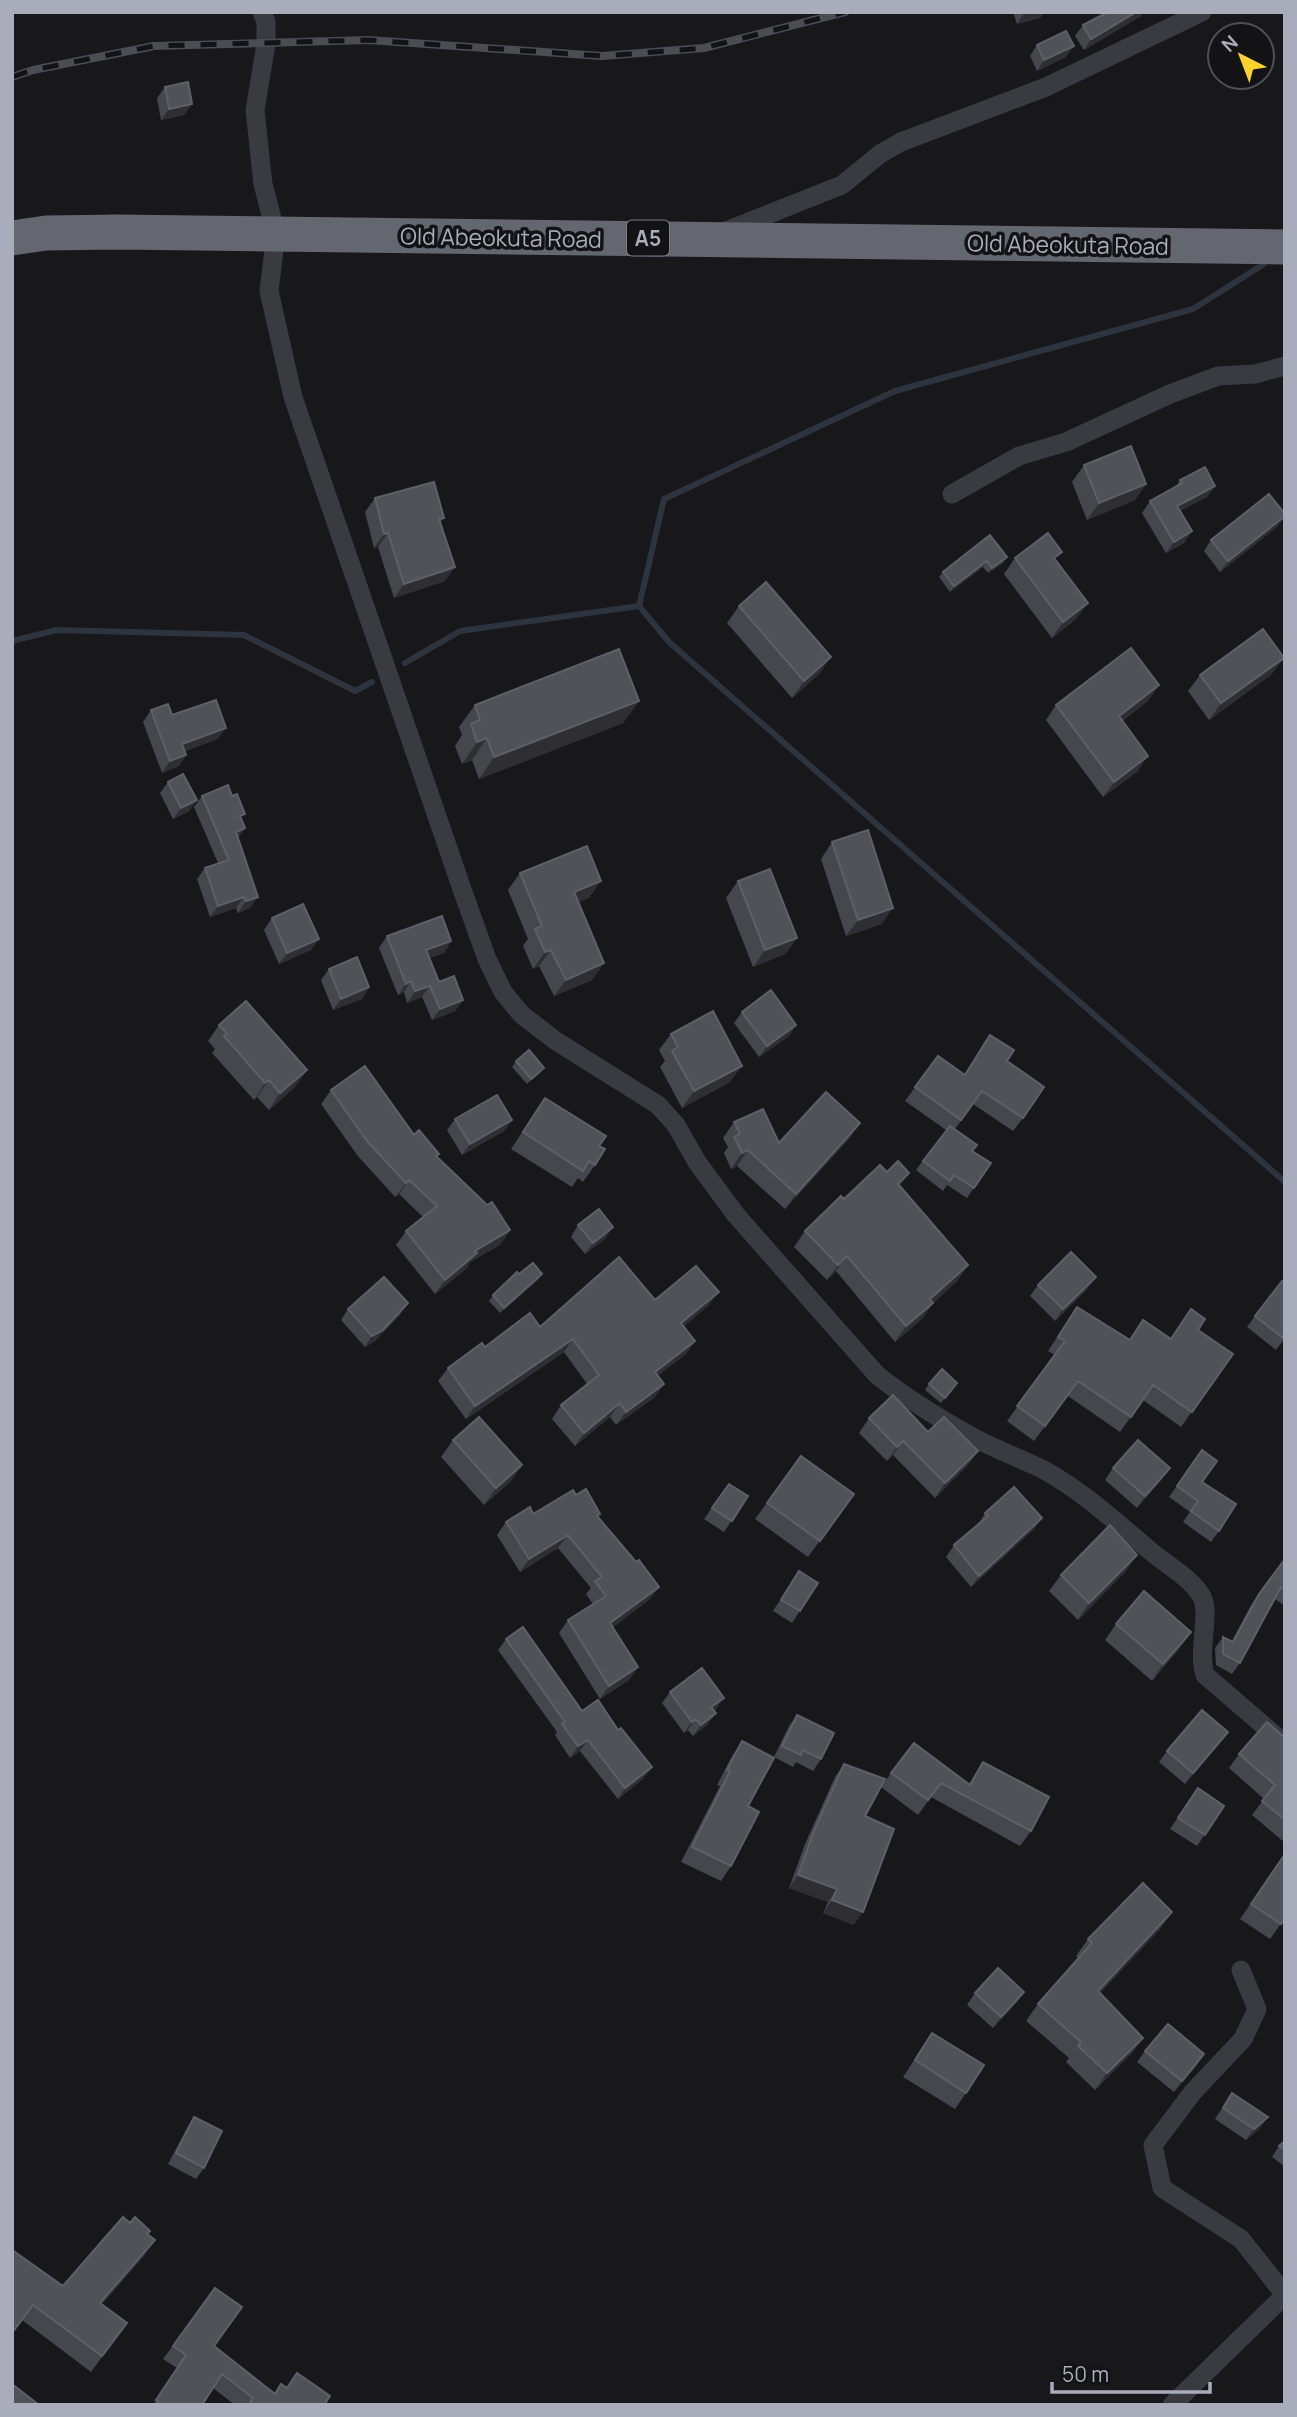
<svg xmlns="http://www.w3.org/2000/svg" width="1297" height="2417" font-family="Manrope,sans-serif">
<style>
.lines{fill:none;stroke-linecap:round;stroke-linejoin:round}
.stream{stroke:#2c343f;stroke-width:6}
.street{stroke:#3a3a41;stroke-width:19}
.highway{stroke:#646670;stroke-width:35}
.rail-casing{stroke:#4b4c54;stroke-width:8}
.rail{stroke:#131215;stroke-width:5;stroke-dasharray:16;stroke-linecap:butt}
.wall{fill:#46474c}
.shaded-wall{fill:#2f2f33}
.building{fill:#515258;stroke:#5f6067;stroke-width:2}
.labels{text-anchor:middle;dominant-baseline:central;stroke-width:7;stroke-linejoin:round;paint-order:stroke}
.shield{fill:#131215;stroke:#7c7e88;stroke-width:2}
.shield-label{font-size:21px;font-weight:bold;fill:#a9acba}
.street-label{font-size:23px;fill:#a9acba;stroke:#131215}
</style>
<rect width="100%" height="100%" fill="#18171a"/>
<g class="lines">
<!-- stream -->
<path class="stream" d="M639 606 669 642 1285 1182
M12 641 57 630 244 635 355 691 372 682
M405 663 460 631 639 606 664 499 895 391 1193 309 1264 264"/>
<!-- street -->
<path class="street" d="M262 12 266 22V44L255 110 263 184 276 234 269 291 293 397 463 892 487 959 503 992 522 1015 556 1041 658 1105 676 1125 697 1162 736 1215 877 1375C906 1398 938 1418 971 1436 994 1449 1020 1458 1044 1470 1084 1492 1119 1525 1154 1554 1169 1566 1193 1580 1202 1597 1211 1614 1197 1650 1205 1675L1285 1744
M726 231 842 185 880 154 901 142 1046 87 1202 12
M952 494 1019 456 1066 442 1170 394 1218 376 1255 374 1285 366
M1241 1970 1257 2009 1243 2039 1193 2092 1153 2145 1162 2188 1241 2239 1285 2295
M1172 2405 1285 2295"/>
<!-- highway -->
<path class="highway" d="M12 238 46 233 118 232 1285 247"/>
<defs>
<path id="rail" d="M12 77 33 70 154 46 368 40 602 56 704 48 845 12"/>
</defs>
<!-- rail casing -->
<use href="#rail" class="rail-casing"/>
<!-- rail -->
<use href="#rail" class="rail"/>
</g>
<!-- wall -->
<path class="wall" d="M1013 12H1044L1040 18 1017 24Z
M1108 12H1143L1141 16 1084 50 1075 36 1083 25Z
M1037 45 1066 57 1037 71 1030 56Z
M165 87 192 104 184 115 161 120 157 98Z
M1084 465 1146 484 1135 500 1087 520 1072 482Z
M1180 480 1215 486 1207 497 1180 511 1192 531 1184 543 1166 553 1142 513 1150 501 1176 487Z
M375 498 444 518 440 523 445 581 394 598 378 547 374 548 365 512Z
M1278 526 1220 572 1204 551 1211 540Z
M1007 557 1003 563 988 573 983 567 950 592 939 577 943 572Z
M1015 558 1056 560 1076 619 1052 638 1004 574Z
M739 606 820 673 792 698 727 623Z
M1272 674 1209 720 1188 691 1200 675Z
M1149 700 1122 721 1138 771 1103 797 1046 720 1056 705Z
M639 701 623 723 479 779 472 760 462 764 455 746 462 735 459 727 475 705Z
M151 710 172 715 218 739 185 751 186 755 179 766 162 773 143 722Z
M168 782 197 800 189 811 173 819 160 793Z
M202 796 242 819 245 828 238 838 250 908 238 913 236 908 210 917 197 879 205 868 218 863 194 807Z
M832 842 882 924 846 936 821 859Z
M520 873 590 897 578 902 604 963 592 980 554 996 539 966 533 969 523 946 528 939 508 890Z
M738 881 797 938 785 954 753 967 726 898Z
M272 918 311 950 279 964 264 930Z
M387 936 451 941 444 953 429 958 439 982 463 1000 455 1011 432 1020 422 997 407 1003 404 992 398 995 379 948Z
M329 969 369 987 362 999 333 1010 321 980Z
M742 1012 796 1025 789 1036 759 1057 734 1023Z
M219 1025 295 1087 269 1110 257 1097 254 1100 212 1053 215 1049 208 1041Z
M671 1034 730 1082 682 1108 660 1067 665 1061 659 1050Z
M990 1035 1007 1061 1023 1118 1013 1131 973 1104 955 1129 973 1151 991 1163 967 1198 947 1185 943 1191 916 1170 946 1130 905 1101 938 1056 964 1075Z
M516 1061 540 1073 527 1084 512 1067Z
M331 1090 414 1135 439 1154 437 1157 510 1230 500 1245 470 1262 467 1268 435 1294 396 1245 406 1231 423 1217 399 1194 395 1197 357 1155 321 1104Z
M545 1098 595 1165 583 1182 578 1178 572 1187 511 1149Z
M455 1119 512 1120 504 1131 462 1155 447 1130Z
M734 1122 779 1143 860 1123 849 1139 785 1209 737 1166 731 1169 724 1153 728 1147 723 1138Z
M900 1187 968 1265 957 1281 933 1303 922 1319 895 1342 836 1271 827 1280 794 1247 805 1231 844 1199Z
M578 1225 606 1238 585 1254 571 1237Z
M519 1274H542L538 1280 500 1313 489 1301 493 1295Z
M1038 1285 1088 1288 1055 1321 1030 1296Z
M655 1300 709 1305 684 1326 695 1341 686 1354 658 1375 655 1397 616 1425 610 1417 575 1446 552 1419 561 1405 587 1384 564 1352 466 1419 438 1381 448 1368 485 1347 540 1327Z
M1077 1307 1130 1340 1171 1338 1198 1330 1233 1354 1181 1427 1143 1400 1120 1432 1068 1396 1034 1441 1007 1421 1055 1355 1048 1351Z
M348 1309 400 1315 375 1341 365 1347 341 1320Z
M1255 1316 1285 1338 1276 1350 1247 1327Z
M957 1383 941 1403 925 1390 929 1384Z
M869 1418 928 1432 978 1451 968 1465 935 1498 893 1455 887 1461 859 1433Z
M453 1440 522 1465 510 1482 484 1505 441 1457Z
M1202 1450V1482L1219 1531 1211 1542 1183 1522 1190 1512 1169 1497Z
M801 1456 854 1494 808 1557 755 1519Z
M1113 1468 1162 1479 1137 1508 1105 1480Z
M729 1484 748 1496 724 1532 704 1519Z
M576 1495 600 1514 598 1517 636 1562 659 1587 650 1599 613 1627 638 1667 629 1680 600 1699 559 1633 568 1620 593 1604 586 1594 591 1588 558 1548 520 1572 497 1535 506 1522 533 1514Z
M985 1513 1034 1529 971 1587 946 1557 954 1545 978 1525Z
M1137 1555 1125 1572 1078 1620 1049 1591 1061 1575Z
M1285 1559V1606L1275 1599 1240 1663 1232 1674 1216 1665 1215 1648 1223 1637 1232 1641 1251 1605Z
M799 1571 818 1583 792 1623 773 1611Z
M1116 1624 1191 1632 1179 1649 1152 1681 1105 1640Z
M506 1639 582 1711 644 1778 618 1799 580 1751 570 1758 555 1735 557 1732 498 1650Z
M670 1692 724 1698 714 1711 708 1724 693 1736 688 1730 684 1733 662 1703Z
M797 1715 821 1759 813 1771 796 1762 793 1767 774 1757 789 1726Z
M1285 1738V1843L1252 1815 1264 1799 1229 1768 1239 1754Z
M742 1741 748 1806 731 1866 721 1881 681 1862 720 1786 717 1785 732 1756Z
M1220 1743 1185 1784 1159 1762 1167 1751Z
M983 1762 1031 1831 1020 1846 931 1797 918 1815 881 1787 891 1773 969 1784Z
M844 1764 865 1816 854 1925 823 1913 828 1902 789 1888 805 1844 835 1777Z
M1198 1788 1224 1806 1197 1846 1170 1829Z
M1285 1854V1918L1270 1939 1240 1919Z
M1161 1928 1100 1993 1143 2038 1131 2054 1095 2090 1066 2062 1069 2058 1026 2021 1038 2004 1078 1958 1076 1956 1088 1939Z
M1024 1992 1016 2003 993 2028 967 2005 975 1993Z
M932 2033 966 2093 955 2109 903 2077Z
M1145 2051 1197 2065 1174 2092 1137 2062Z
M1232 2093 1260 2128 1246 2140 1215 2119Z
M194 2117 204 2168 196 2179 168 2164 187 2128Z
M1285 2141V2167L1272 2157 1279 2146Z
M130 2223 148 2234 144 2256 102 2304 127 2323 91 2372 22 2320 12 2250 63 2286Z
M215 2288V2346L275 2394 287 2388 326 2402 327 2405H235L213 2388 202 2405H153L177 2368 163 2359Z"/>
<!-- shaded-wall -->
<path class="shaded-wall" d="M1026 12H1044L1040 18 1017 24 1024 13Z
M1136 12H1143L1141 16 1084 50 1091 39Z
M1074 46 1066 57 1037 71 1044 60Z
M192 104 184 115 161 120 169 109Z
M1146 484 1135 500 1087 520 1099 503Z
M1215 486 1207 497 1169 517 1177 506Z
M1285 516 1278 526 1220 572 1228 561Z
M1192 531 1184 543 1166 553 1174 542Z
M388 533 378 547 374 548 384 534Z
M1007 557 1003 563 988 573 992 568Z
M987 561 983 567 950 592 954 586Z
M455 567 445 581 394 598 404 584Z
M1088 603 1076 619 1052 638 1063 622Z
M831 657 820 673 792 698 804 681Z
M1284 658 1272 674 1209 720 1221 703Z
M1159 685 1149 700 1108 731 1119 716Z
M639 701 623 723 479 779 494 757Z
M226 728 218 739 174 755 182 744Z
M487 738 472 760 462 764 477 742Z
M186 755 179 766 162 773 170 761Z
M1148 756 1138 771 1103 797 1114 782Z
M197 800 189 811 173 819 181 808Z
M245 828 237 839 236 832Z
M601 881 590 897 562 909 574 892Z
M244 897 236 908 210 917 218 906Z
M258 897 250 908 238 913 246 901Z
M893 908 882 924 846 936 858 920Z
M797 938 785 954 753 967 765 950Z
M319 939 311 950 279 964 287 953Z
M451 941 444 953 418 962 426 950Z
M551 950 539 966 533 969 545 952Z
M604 963 592 980 554 996 566 980Z
M411 981 404 992 398 995 406 984Z
M430 986 422 997 407 1003 415 991Z
M369 987 362 999 333 1010 341 999Z
M463 1000 455 1011 432 1020 440 1009Z
M796 1025 789 1036 759 1057 767 1046Z
M742 1066 730 1082 682 1108 694 1091Z
M544 1068 540 1073 527 1084 531 1079Z
M307 1070 295 1087 269 1110 280 1093Z
M269 1080 257 1097 254 1100 265 1083Z
M512 1120 504 1131 462 1155 470 1144Z
M860 1123 849 1139 785 1209 796 1194Z
M748 1150 737 1166 731 1169 742 1153Z
M909 1173 898 1189V1184Z
M409 1180 399 1194 395 1197 406 1183Z
M613 1227 606 1238 585 1254 593 1243Z
M510 1230 500 1245 470 1262 467 1268 435 1294 445 1280 475 1251Z
M847 1256 836 1271 827 1280 838 1265Z
M968 1265 957 1281 919 1315 930 1299Z
M542 1274 538 1280 500 1313 504 1308Z
M1096 1277 1088 1288 1055 1321 1063 1309Z
M719 1292 709 1305 672 1336 681 1323Z
M408 1303 400 1315 375 1341 365 1347 372 1336Z
M933 1303 922 1319 895 1342 906 1326Z
M573 1339 564 1352 466 1419 475 1406Z
M695 1341 686 1354 646 1385 655 1372Z
M664 1384 655 1397 616 1425 626 1412Z
M620 1403 610 1417 575 1446 584 1433Z
M903 1441 893 1455 887 1461 897 1447Z
M978 1451 968 1465 935 1498 945 1483Z
M522 1465 510 1482 484 1505 496 1488Z
M1170 1468 1162 1479 1137 1508 1145 1496Z
M1042 1518 1034 1529 971 1587 979 1576Z
M568 1535 558 1548 520 1572 529 1559Z
M1137 1555 1125 1572 1078 1620 1089 1603Z
M659 1587 650 1599 601 1636 610 1623Z
M1191 1632 1179 1649 1152 1681 1163 1664Z
M638 1667 629 1680 600 1699 609 1686Z
M724 1698 716 1709 703 1719 711 1707Z
M716 1713 708 1724 693 1736 701 1725Z
M696 1719 688 1730 684 1733 692 1722Z
M1228 1732 1220 1743 1185 1784 1193 1773Z
M588 1740 580 1751 570 1758 578 1746Z
M652 1767 644 1778 618 1799 625 1788Z
M798 1875 837 1889 828 1902 789 1888Z
M832 1900 863 1912 854 1925 823 1913Z
M1172 1912 1161 1928 1086 2008 1098 1991Z
M1024 1992 1016 2003 993 2028 1001 2017Z
M1143 2038 1131 2054 1095 2090 1107 2073Z
M1204 2054 1197 2065 1174 2092 1182 2081Z
M1268 2117 1260 2128 1246 2140 1254 2129Z
M155 2240 144 2256 89 2319 100 2303Z"/>
<!-- building -->
<path class="building" d="M1108 12H1136L1091 39 1083 25Z
M1066 31 1074 46 1044 60 1037 45Z
M188 82 192 104 169 109 165 87Z
M1131 446 1146 484 1099 503 1084 465Z
M1205 467 1215 486 1177 506 1192 531 1174 542 1150 501 1182 483 1180 480Z
M434 482 444 518 439 519 455 567 404 584 388 533 384 534 375 498Z
M1269 494 1285 514V516L1228 561 1211 540Z
M1048 533 1062 552 1054 558 1088 603 1063 622 1015 558Z
M990 535 1007 557 992 568 987 561 954 586 943 572Z
M766 582 831 657 804 681 739 606Z
M1263 629 1284 658 1221 703 1200 675Z
M1131 648 1159 685 1119 716 1148 756 1114 782 1056 705Z
M619 649 639 701 494 757 487 738 477 742 471 724 480 720 475 705Z
M216 700 226 728 182 744 186 755 170 761 151 710 168 704 172 715Z
M183 774 197 800 181 808 168 782Z
M228 785 232 796 237 794 245 814 240 816 245 828 236 832 258 897 246 901 244 897 218 906 205 868 229 860 202 796Z
M868 830 893 908 858 920 832 842Z
M587 846 601 881 574 892 604 963 566 980 551 950 545 952 535 929 542 926 520 873Z
M770 869 797 938 765 950 738 881Z
M303 904 319 939 287 953 272 918Z
M442 916 451 941 426 950 439 982 454 976 463 1000 440 1009 430 986 415 991 411 981 406 984 387 936Z
M357 957 369 987 341 999 329 969Z
M771 990 796 1025 767 1046 742 1012Z
M246 1001 307 1070 280 1093 269 1080 265 1083 224 1036 227 1034 219 1025Z
M713 1011 742 1066 694 1091 672 1051 678 1047 671 1034Z
M990 1035 1014 1050 1007 1061 1044 1087 1023 1118 982 1091 961 1120 915 1087 938 1056 965 1075Z
M529 1050 544 1068 531 1079 516 1061Z
M365 1066 414 1135 419 1130 439 1154 436 1156 487 1205 492 1202 510 1230 475 1251 477 1253 445 1280 406 1231 437 1206 409 1180 406 1183 367 1141 331 1090Z
M826 1092 860 1123 796 1194 748 1150 742 1153 734 1137 740 1134 734 1122 763 1109 779 1143Z
M497 1095 512 1120 470 1144 455 1119Z
M545 1098 606 1136 599 1146 605 1149 595 1165 589 1161 583 1171 523 1132Z
M950 1126 977 1145 972 1151 991 1163 974 1188 954 1175 950 1181 923 1161Z
M898 1161 909 1173 898 1184 968 1265 930 1299 933 1303 906 1326 847 1256 838 1265 805 1231 841 1196 844 1199 880 1165 887 1172Z
M599 1209 613 1227 593 1243 578 1225Z
M1071 1252 1096 1277 1063 1309 1038 1285Z
M619 1257 655 1300 696 1266 719 1292 681 1323 695 1341 655 1372 664 1384 626 1412 620 1403 584 1433 561 1405 599 1375 573 1339 475 1406 448 1368 482 1343 485 1347 530 1313 540 1327Z
M533 1263 542 1274 504 1308 493 1295 517 1272 519 1274Z
M384 1277 408 1303 383 1330 372 1336 348 1309Z
M1282 1281 1285 1283V1337L1283 1338 1255 1316Z
M1077 1307 1130 1340 1143 1320 1171 1339 1191 1309 1205 1319 1198 1330 1233 1354 1192 1412 1153 1385 1131 1417 1078 1381 1045 1426 1017 1406 1065 1341 1058 1337Z
M942 1369 957 1383 945 1398 929 1384Z
M893 1395 928 1432 944 1417 978 1451 945 1483 903 1441 897 1447 869 1418Z
M479 1417 522 1465 496 1488 453 1440Z
M1138 1440 1170 1468 1145 1496 1113 1468Z
M1202 1450 1217 1461 1202 1482 1236 1504 1219 1531 1191 1511 1198 1501 1177 1486Z
M801 1456 854 1494 820 1541 767 1503Z
M729 1484 748 1496 732 1521 712 1508Z
M1014 1487 1042 1518 979 1576 954 1545 988 1516 985 1513Z
M586 1489 600 1514 597 1516 636 1562 639 1560 659 1587 610 1623 638 1667 609 1686 568 1620 606 1596 595 1581 602 1577 568 1535 529 1559 506 1522 530 1507 533 1514 573 1490 576 1495Z
M1110 1525 1137 1555 1089 1603 1061 1575Z
M1285 1559V1589L1281 1587 1240 1663 1223 1654V1637L1233 1642 1259 1594Z
M799 1571 818 1583 800 1611 781 1600Z
M1144 1591 1191 1632 1163 1664 1116 1624Z
M523 1627 582 1711 598 1700 618 1730 621 1728 652 1767 625 1788 588 1740 578 1746 562 1724 565 1722 506 1639Z
M702 1668 724 1698 711 1707 716 1713 701 1725 696 1719 692 1722 670 1692Z
M1202 1710 1228 1732 1193 1773 1167 1751Z
M797 1715 834 1733 821 1759 803 1750 801 1755 782 1746Z
M1267 1722 1285 1738V1820L1262 1801 1275 1785 1239 1754Z
M742 1741 774 1758 748 1806 759 1812 731 1866 692 1847 730 1771 727 1770Z
M914 1743 970 1785 983 1762 1049 1797 1031 1831 941 1783 928 1800 891 1773Z
M844 1764 885 1779 865 1816 894 1829 863 1912 832 1900 837 1889 798 1875 814 1831Z
M1198 1788 1224 1806 1205 1835 1178 1818Z
M1285 1854V1918L1281 1924 1251 1904Z
M1143 1883 1172 1912 1098 1991 1143 2038 1107 2073 1078 2046 1081 2042 1038 2004 1092 1943 1088 1939Z
M998 1968 1024 1992 1001 2017 975 1993Z
M1168 2024 1204 2054 1182 2081 1145 2051Z
M932 2033 984 2065 966 2093 915 2060Z
M1232 2093 1268 2117 1254 2129 1223 2108Z
M194 2117 222 2131 204 2168 176 2153Z
M1285 2141V2150L1279 2146Z
M123 2217 130 2223 135 2217 150 2231 147 2234 155 2240 100 2303 127 2323 102 2356 33 2305 12 2333V2250L63 2286Z
M215 2288 242 2307 214 2346 275 2394 281 2384 287 2388 297 2373 330 2396 326 2402 327 2405H249L253 2398 222 2374 202 2405H163L156 2400 186 2355 173 2346Z
M12 2384 39 2405H12Z"/>
<g class="labels">
<!-- shield labels -->
<rect class="shield" x="627" y="220.5" width="42" height="35" rx="5"/>
<g class="shield-label">
<text x="648" y="238">A5</text>
</g>
<!-- street labels -->
<g class="street-label">
<text transform="translate(501 237) rotate(1)">Old Abeokuta Road</text>
<text transform="translate(1068 244) rotate(1)">Old Abeokuta Road</text>
</g>
</g>
<!-- border -->
<rect width="1297" height="2417" fill="none" stroke="#a9acba" stroke-width="28"/>
<!-- north arrow -->
<g transform="translate(1241 56) rotate(318)"><circle r="33" fill="#131215" stroke="#4f5057" stroke-width="2"/>
<path d="M0-5L12 26L0 18L-12 26Z" fill="#ffd22a"/>
<text y="-10" font-size="19" font-weight="bold" text-anchor="middle" fill="#a9acba">N</text>
</g>
<!-- scale -->
<path d="M1052 2382v10h158v-10" fill="none" stroke="#a9acba" stroke-width="3.5"/>
<text x="1062" y="2382" font-size="21" fill="#a9acba" stroke="#131215" stroke-width="5" paint-order="stroke">50 m</text>
</svg>
